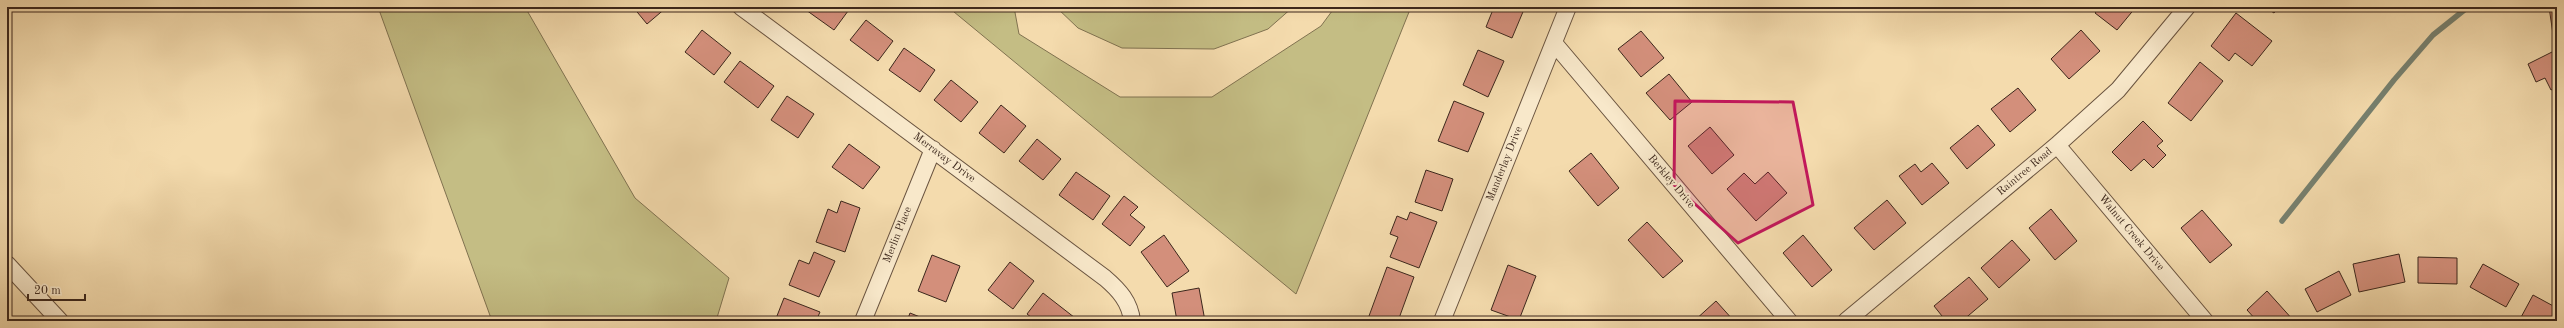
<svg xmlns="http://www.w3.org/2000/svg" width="2564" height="328" font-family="'Old Standard TT',serif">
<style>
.green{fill:#c4bd84;stroke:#807250}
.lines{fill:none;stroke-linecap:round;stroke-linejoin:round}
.stream{stroke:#76806f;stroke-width:5.5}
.building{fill:#d38f7b;stroke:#3c271c}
.street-casing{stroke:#6a5440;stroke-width:18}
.street{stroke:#f8e8ca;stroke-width:16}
.marked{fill:#c2185b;fill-opacity:0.2;stroke:#c2185b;stroke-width:3;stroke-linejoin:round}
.labels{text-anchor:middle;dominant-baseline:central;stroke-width:4;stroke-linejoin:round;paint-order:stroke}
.street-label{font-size:11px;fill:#3c271c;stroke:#f8e8ca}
</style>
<rect width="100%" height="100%" fill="#f4dbad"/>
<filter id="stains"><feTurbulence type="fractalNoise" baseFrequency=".005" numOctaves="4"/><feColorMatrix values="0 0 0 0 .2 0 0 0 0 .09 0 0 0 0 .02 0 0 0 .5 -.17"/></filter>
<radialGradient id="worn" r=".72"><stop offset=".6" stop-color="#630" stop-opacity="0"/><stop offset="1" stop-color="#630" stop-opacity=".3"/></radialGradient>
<!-- green -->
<path class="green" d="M378 7H525L635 198 729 278 716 321H492Z
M948 7H1014L1019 34 1120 97H1212L1321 26 1335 7H1411L1296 294Z
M1056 7H1293L1268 29 1214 49 1122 48 1078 28Z"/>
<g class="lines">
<!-- stream -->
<path class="stream" d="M2282 221 2394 80 2433 35 2468 7"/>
</g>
<!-- building -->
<path class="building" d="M633 7H667L647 24Z
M808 7H851L834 30 806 10Z
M1494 7H1525L1512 38 1486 27Z
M2100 7H2136L2117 30 2095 13Z
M2265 7H2279L2274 13Z
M2549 7H2557V40L2554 41Z
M2236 13 2272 41 2252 66 2235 53 2229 61 2211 46Z
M866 20 893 41 878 61 850 40Z
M702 30 731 53 714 75 685 52Z
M2081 30 2100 51 2069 79 2051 59Z
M1641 31 1664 58 1641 77 1618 49Z
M904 48 935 70 920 92 889 70Z
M1478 50 1504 61 1488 97 1463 85Z
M2554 51 2557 57V87L2551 90 2545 78 2536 82 2528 64Z
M740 61 774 86 758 108 724 82Z
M2200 62 2223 81 2191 121 2168 103Z
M1669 74 1692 102 1670 120 1646 93Z
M951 80 978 102 961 122 934 100Z
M2018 88 2036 110 2010 132 1991 109Z
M787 96 814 114 798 138 771 120Z
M1454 101 1484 113 1468 152 1438 141Z
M1001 105 1026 126 1004 153 979 133Z
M2143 121 2163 141 2157 146 2166 155 2153 168 2144 159 2131 171 2112 152Z
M1978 125 1995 145 1967 169 1950 148Z
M1710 127 1734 155 1712 174 1688 146Z
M1037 139 1061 159 1043 180 1019 161Z
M849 144 880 167 863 189 832 167Z
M1591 153 1619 188 1598 206 1569 171Z
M1932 163 1949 183 1922 205 1899 176 1915 164 1921 172Z
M1426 170 1453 179 1442 211 1415 202Z
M1076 172 1110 196 1093 220 1059 195Z
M1768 172 1787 193 1756 221 1727 189 1744 173 1755 184Z
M1124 196 1138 207 1130 215 1145 227 1130 246 1102 224Z
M1887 200 1906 223 1874 250 1854 228Z
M841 201 860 208 845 252 816 242 828 209 837 213Z
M2051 209 2077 241 2055 260 2029 228Z
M2202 210 2232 245 2210 263 2181 228Z
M1410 212 1437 222 1419 268 1390 257 1398 237 1390 234 1397 216 1407 220Z
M1647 222 1683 261 1663 278 1628 240Z
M1164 235 1189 271 1167 287 1141 252Z
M1803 235 1832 270 1812 287 1783 253Z
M2012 240 2030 260 1999 288 1981 268Z
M814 252 835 261 819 297 789 285 799 260 809 264Z
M2399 254 2405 282 2359 292 2353 264Z
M932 255 960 266 946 302 918 291Z
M2418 257 2457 258V284L2418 283Z
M1010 262 1034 281 1013 309 988 290Z
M2483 264 2519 284 2506 307 2470 287Z
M1508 265 1536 276 1519 320 1491 310Z
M1387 267 1414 277 1398 321H1383L1369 316Z
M2339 271 2351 295 2317 312 2305 289Z
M1969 277 1988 299 1962 321H1946L1934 306Z
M1199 288 1205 321H1177L1172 293Z
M2267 291 2294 321H2257L2247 310Z
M1043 293 1079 321H1036L1027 314Z
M2533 295 2557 308V321H2519Z
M784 298 820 312 816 321H775Z
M1716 301 1734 321H1694Z
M910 313 930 321H907Z"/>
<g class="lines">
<defs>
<path id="street" d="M741 7 1105 278C1119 290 1130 302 1132 321
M1554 43 1789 321
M2057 145 2205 321
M7 264 60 321
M863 321 933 149
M1442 321 1568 7
M1846 321 2057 145 2118 90 2187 7"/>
</defs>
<!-- street casing -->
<use href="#street" class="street-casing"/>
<!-- street -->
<use href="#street" class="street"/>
</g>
<!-- marked area -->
<path class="marked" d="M1675 101 1793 102 1813 205 1738 243 1674 185Z"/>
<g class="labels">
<!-- street labels -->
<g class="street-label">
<text transform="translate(944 158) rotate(37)">Merravay Drive</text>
<text transform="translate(1505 164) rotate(-68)">Manderlay Drive</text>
<text transform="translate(2025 172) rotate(-40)">Raintree Road</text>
<text transform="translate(1671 182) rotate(50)">Berkley Drive</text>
<text transform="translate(2131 233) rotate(50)">Walnut Creek Drive</text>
<text transform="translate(898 235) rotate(-68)">Merlin Place</text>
</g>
</g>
<!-- margin -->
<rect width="2564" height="328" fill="none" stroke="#f4dbad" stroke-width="24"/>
<rect x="8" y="8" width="2548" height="312" fill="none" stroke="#3c271c" stroke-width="2"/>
<rect x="12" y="12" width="2540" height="304" fill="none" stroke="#3c271c"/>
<!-- scale -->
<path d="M28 294v6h57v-6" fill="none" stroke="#3c271c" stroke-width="2"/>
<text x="34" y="294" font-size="12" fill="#3c271c" stroke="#f8e8ca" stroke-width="3" paint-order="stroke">20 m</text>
<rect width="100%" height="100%" filter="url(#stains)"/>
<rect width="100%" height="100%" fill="url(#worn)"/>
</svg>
